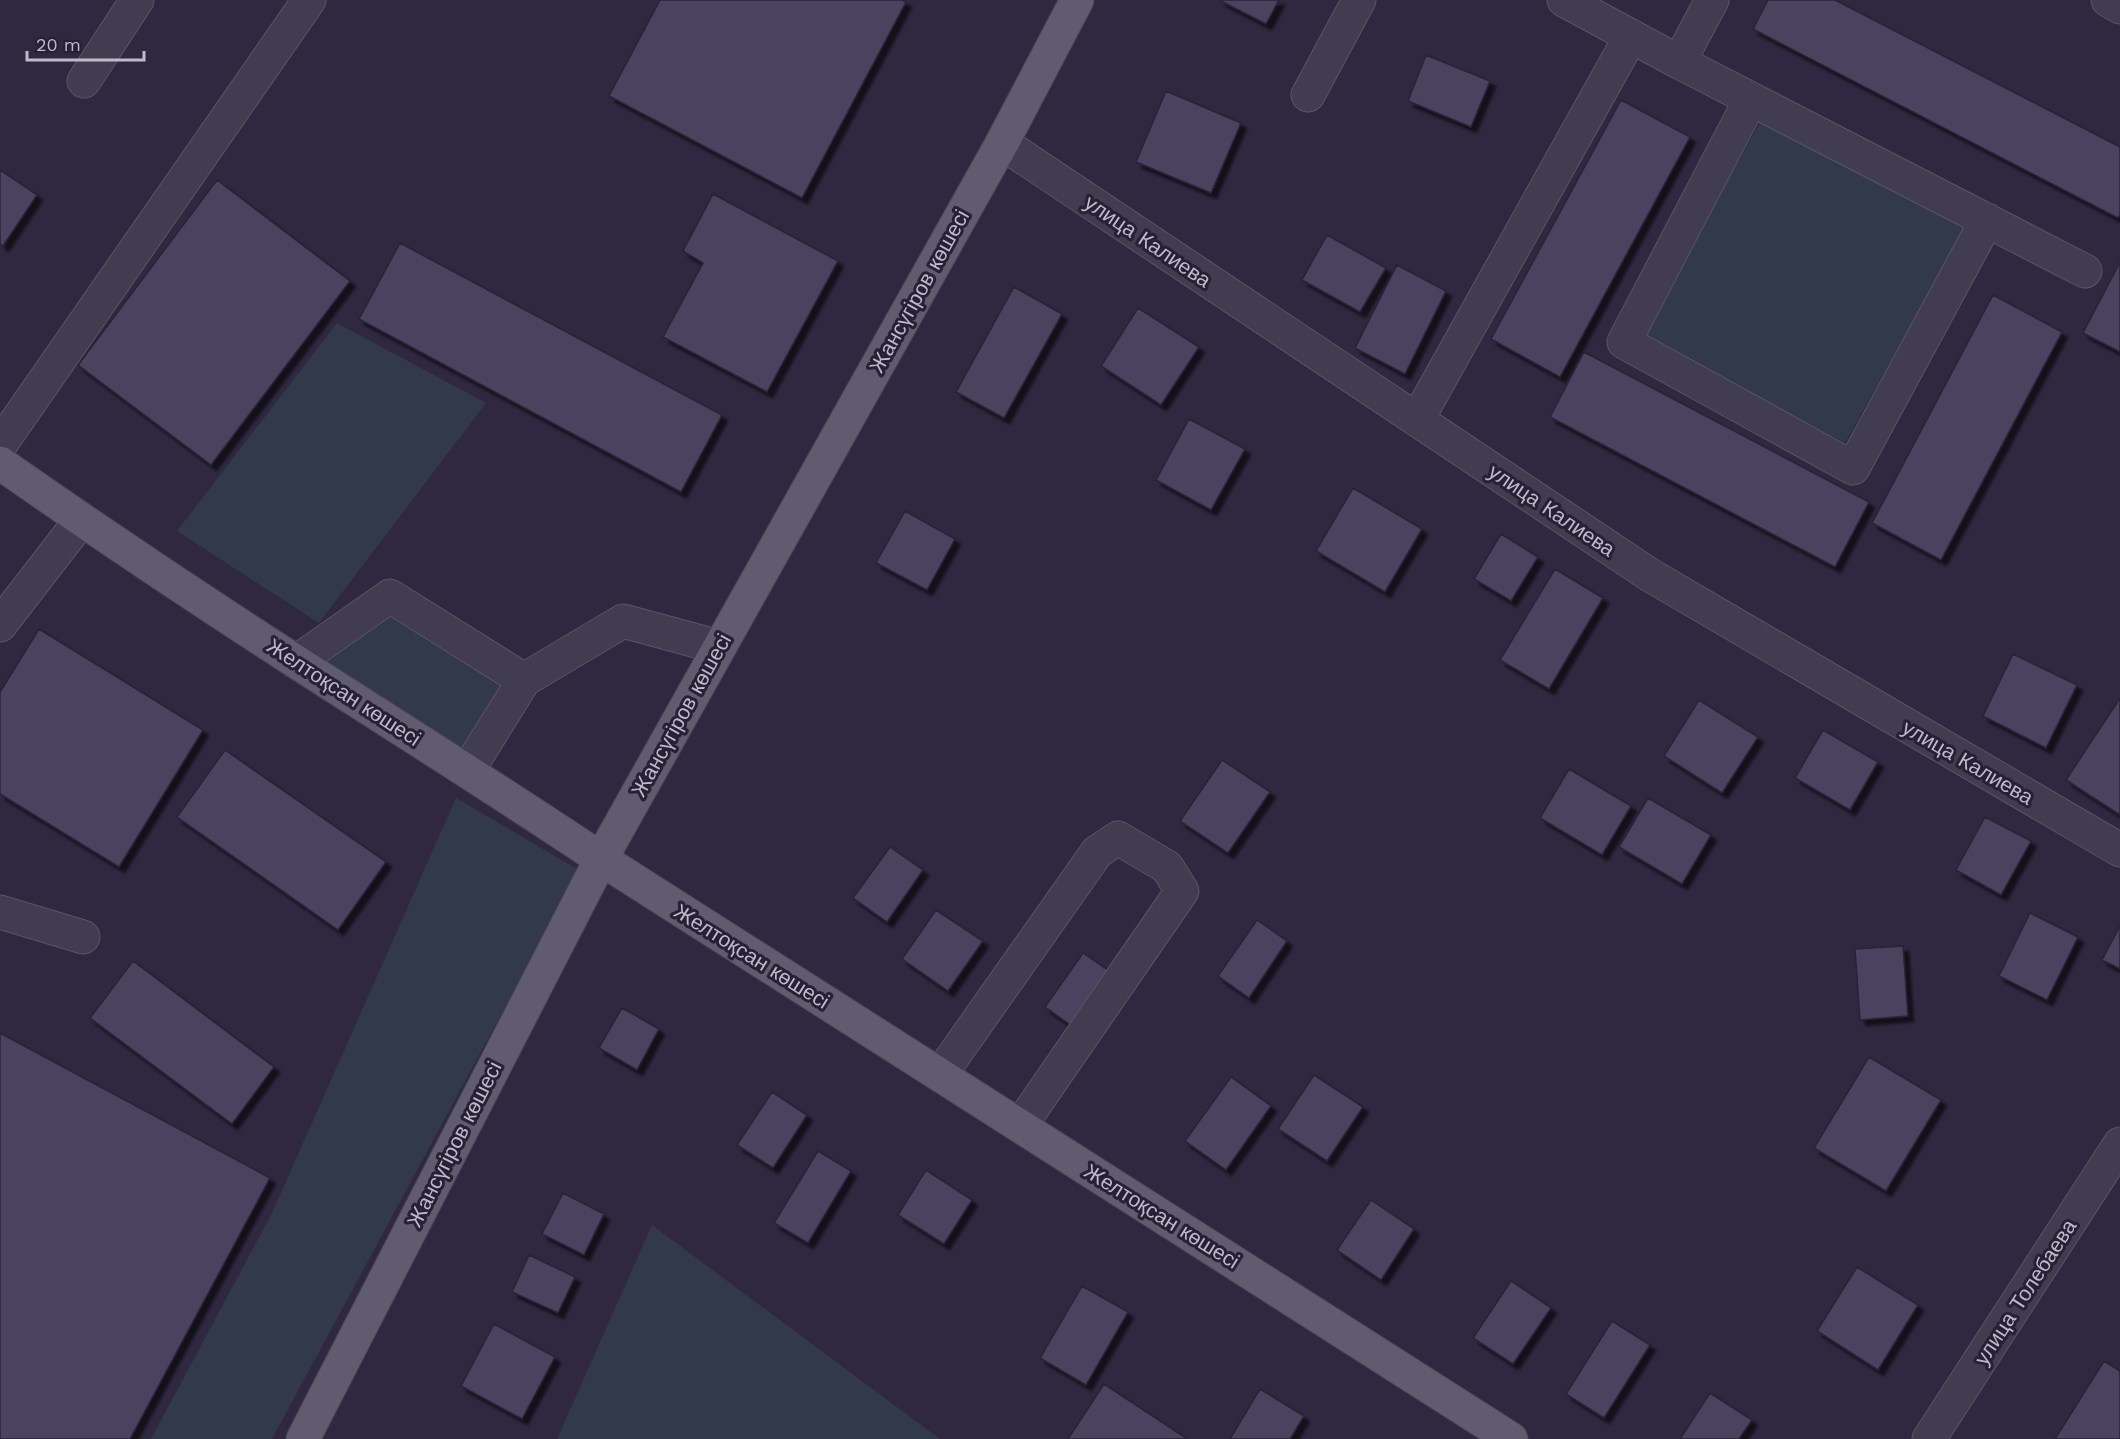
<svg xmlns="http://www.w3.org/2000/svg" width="2120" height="1439" font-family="'Work Sans',sans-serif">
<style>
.green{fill:#31394a}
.building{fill:#4b435e;stroke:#292337;stroke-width:1.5;filter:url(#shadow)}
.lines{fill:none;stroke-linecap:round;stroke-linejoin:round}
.minor-casing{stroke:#5a5467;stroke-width:35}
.major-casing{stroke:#494356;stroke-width:35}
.minor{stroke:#423c50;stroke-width:33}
.major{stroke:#615b70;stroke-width:33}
.labels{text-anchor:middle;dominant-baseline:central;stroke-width:6;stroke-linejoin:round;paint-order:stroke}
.street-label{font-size:21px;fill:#bfb9ca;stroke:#272135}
</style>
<defs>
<filter id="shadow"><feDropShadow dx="5.5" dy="5.5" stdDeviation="1.5" flood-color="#0009"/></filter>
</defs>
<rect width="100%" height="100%" fill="#2f2840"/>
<!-- green -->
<path class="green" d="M1768 108 1967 225 1845 443 1642 335Z
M337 323 486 403 319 623 177 531Z
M389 612 502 686 462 749 317 660Z
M456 798 579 870 272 1439H151L272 1213Z
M652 1225 940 1439H557Z"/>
<!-- building -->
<path class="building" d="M660 0H902L906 2 802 198 609 96Z
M1219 0H1279L1266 24Z
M1768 0H1835L2120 147V215L2118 218 1753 29Z
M1426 55 1490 81 1471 127 1408 101Z
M1166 91 1241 123 1211 193 1136 162Z
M1621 100 1690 137 1560 377 1491 339Z
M0 170 37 195 3 246 0 244Z
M217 180 350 281 211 465 78 365Z
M713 194 838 261 767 392 663 337 703 263 683 251Z
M1327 235 1386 268 1360 312 1302 280Z
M400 243 722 415 681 492 359 319Z
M2120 262V352L2083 333Z
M1397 265 1446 291 1405 374 1355 348Z
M1014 287 1062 314 1004 418 956 392Z
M1993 295 2062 332 1941 560 1872 523Z
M1138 308 1199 347 1161 405 1101 366Z
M1584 352 1869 502 1835 567 1550 417Z
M1189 419 1245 449 1211 510 1156 480Z
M1353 488 1422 529 1385 592 1316 551Z
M905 511 955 539 927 590 876 563Z
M1501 534 1538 557 1511 601 1474 579Z
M1555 569 1603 598 1549 689 1500 660Z
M39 629 203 730 119 867 0 794V692Z
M2013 654 2077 685 2046 748 1983 716Z
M2120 698V815L2066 780Z
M1699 700 1758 737 1722 793 1664 756Z
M1823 730 1878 762 1850 810 1795 778Z
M225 750 386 862 338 930 177 817Z
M1222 760 1270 792 1228 853 1180 821Z
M1569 769 1631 806 1602 855 1540 818Z
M1648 798 1711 835 1682 884 1619 847Z
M1985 817 2031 841 2001 895 1956 870Z
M890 847 923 870 887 922 853 898Z
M936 910 983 941 948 991 902 959Z
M2030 913 2078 937 2047 1000 1999 976Z
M1257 920 1287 941 1249 998 1218 976Z
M2120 926V969L2102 960Z
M1903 946 1908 1016 1860 1020 1855 949Z
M1083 953 1115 975 1076 1029 1045 1007Z
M133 961 274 1067 232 1124 90 1018Z
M622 1008 659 1029 637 1070 599 1048Z
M0 1033 270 1178 130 1439H0Z
M1869 1057 1941 1100 1886 1191 1814 1148Z
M1314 1075 1363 1107 1327 1161 1278 1129Z
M1231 1077 1271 1106 1226 1170 1185 1141Z
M772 1092 807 1115 773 1168 737 1145Z
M818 1151 851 1171 808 1243 774 1223Z
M926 1170 972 1200 944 1244 898 1215Z
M563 1193 604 1214 584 1255 542 1234Z
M1371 1200 1414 1229 1381 1280 1337 1250Z
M529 1255 575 1277 558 1313 512 1292Z
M1857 1267 1918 1305 1878 1370 1817 1331Z
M1511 1281 1551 1308 1513 1364 1473 1338Z
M1082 1286 1128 1312 1086 1385 1040 1358Z
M1612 1321 1650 1345 1604 1418 1566 1394Z
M494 1324 555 1357 522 1419 461 1386Z
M2104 1361 2120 1371V1439H2055Z
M1104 1384 1186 1438 1185 1439H1068Z
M1260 1389 1304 1416 1290 1439H1230Z
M1710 1393 1752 1420 1739 1439H1680Z"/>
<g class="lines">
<defs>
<path id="minor" d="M1564 0 1679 62 1712 0
M2108 0 2120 7
M1679 62 2085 271
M84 81 137 0
M1308 95 1359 0
M1751 99 1624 342 1853 468 1987 220
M1002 143 1650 575 2120 850
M1417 420 1631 36
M0 445 309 0
M0 625 81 520
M296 662 390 596 524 680 468 770
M524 680 623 621 719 647
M0 912 83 937
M940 1075 1097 852 1118 838 1167 867 1182 891 1020 1126
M1929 1439 2120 1144"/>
<path id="major" d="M0 463C97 531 196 597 295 661 397 727 500 791 601 859L1511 1439
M303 1439 601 859 1002 143 1077 0"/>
</defs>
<!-- minor casing -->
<use href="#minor" class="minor-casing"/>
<!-- major casing -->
<use href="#major" class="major-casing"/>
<!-- minor -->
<use href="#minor" class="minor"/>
<!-- major -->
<use href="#major" class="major"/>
</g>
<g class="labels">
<!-- street labels -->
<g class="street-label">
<text transform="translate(1148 241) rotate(34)">улица Калиева</text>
<text transform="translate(919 291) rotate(-61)">Жансүгіров көшесі</text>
<text transform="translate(1552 510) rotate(34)">улица Калиева</text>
<text transform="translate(344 692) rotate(33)">Желтоқсан көшесі</text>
<text transform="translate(681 715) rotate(-61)">Жансүгіров көшесі</text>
<text transform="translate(1968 762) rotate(30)">улица Калиева</text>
<text transform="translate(752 956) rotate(32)">Желтоқсан көшесі</text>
<text transform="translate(454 1144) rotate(-63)">Жансүгіров көшесі</text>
<text transform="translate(1162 1216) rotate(32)">Желтоқсан көшесі</text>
<text transform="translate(2025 1292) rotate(-57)">улица Толебаева</text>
</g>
</g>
<!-- scale -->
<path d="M27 51v9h117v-9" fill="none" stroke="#bfb9ca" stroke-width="3"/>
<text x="36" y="51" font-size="18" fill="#bfb9ca" stroke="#272135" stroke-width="4.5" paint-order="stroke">20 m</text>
</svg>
